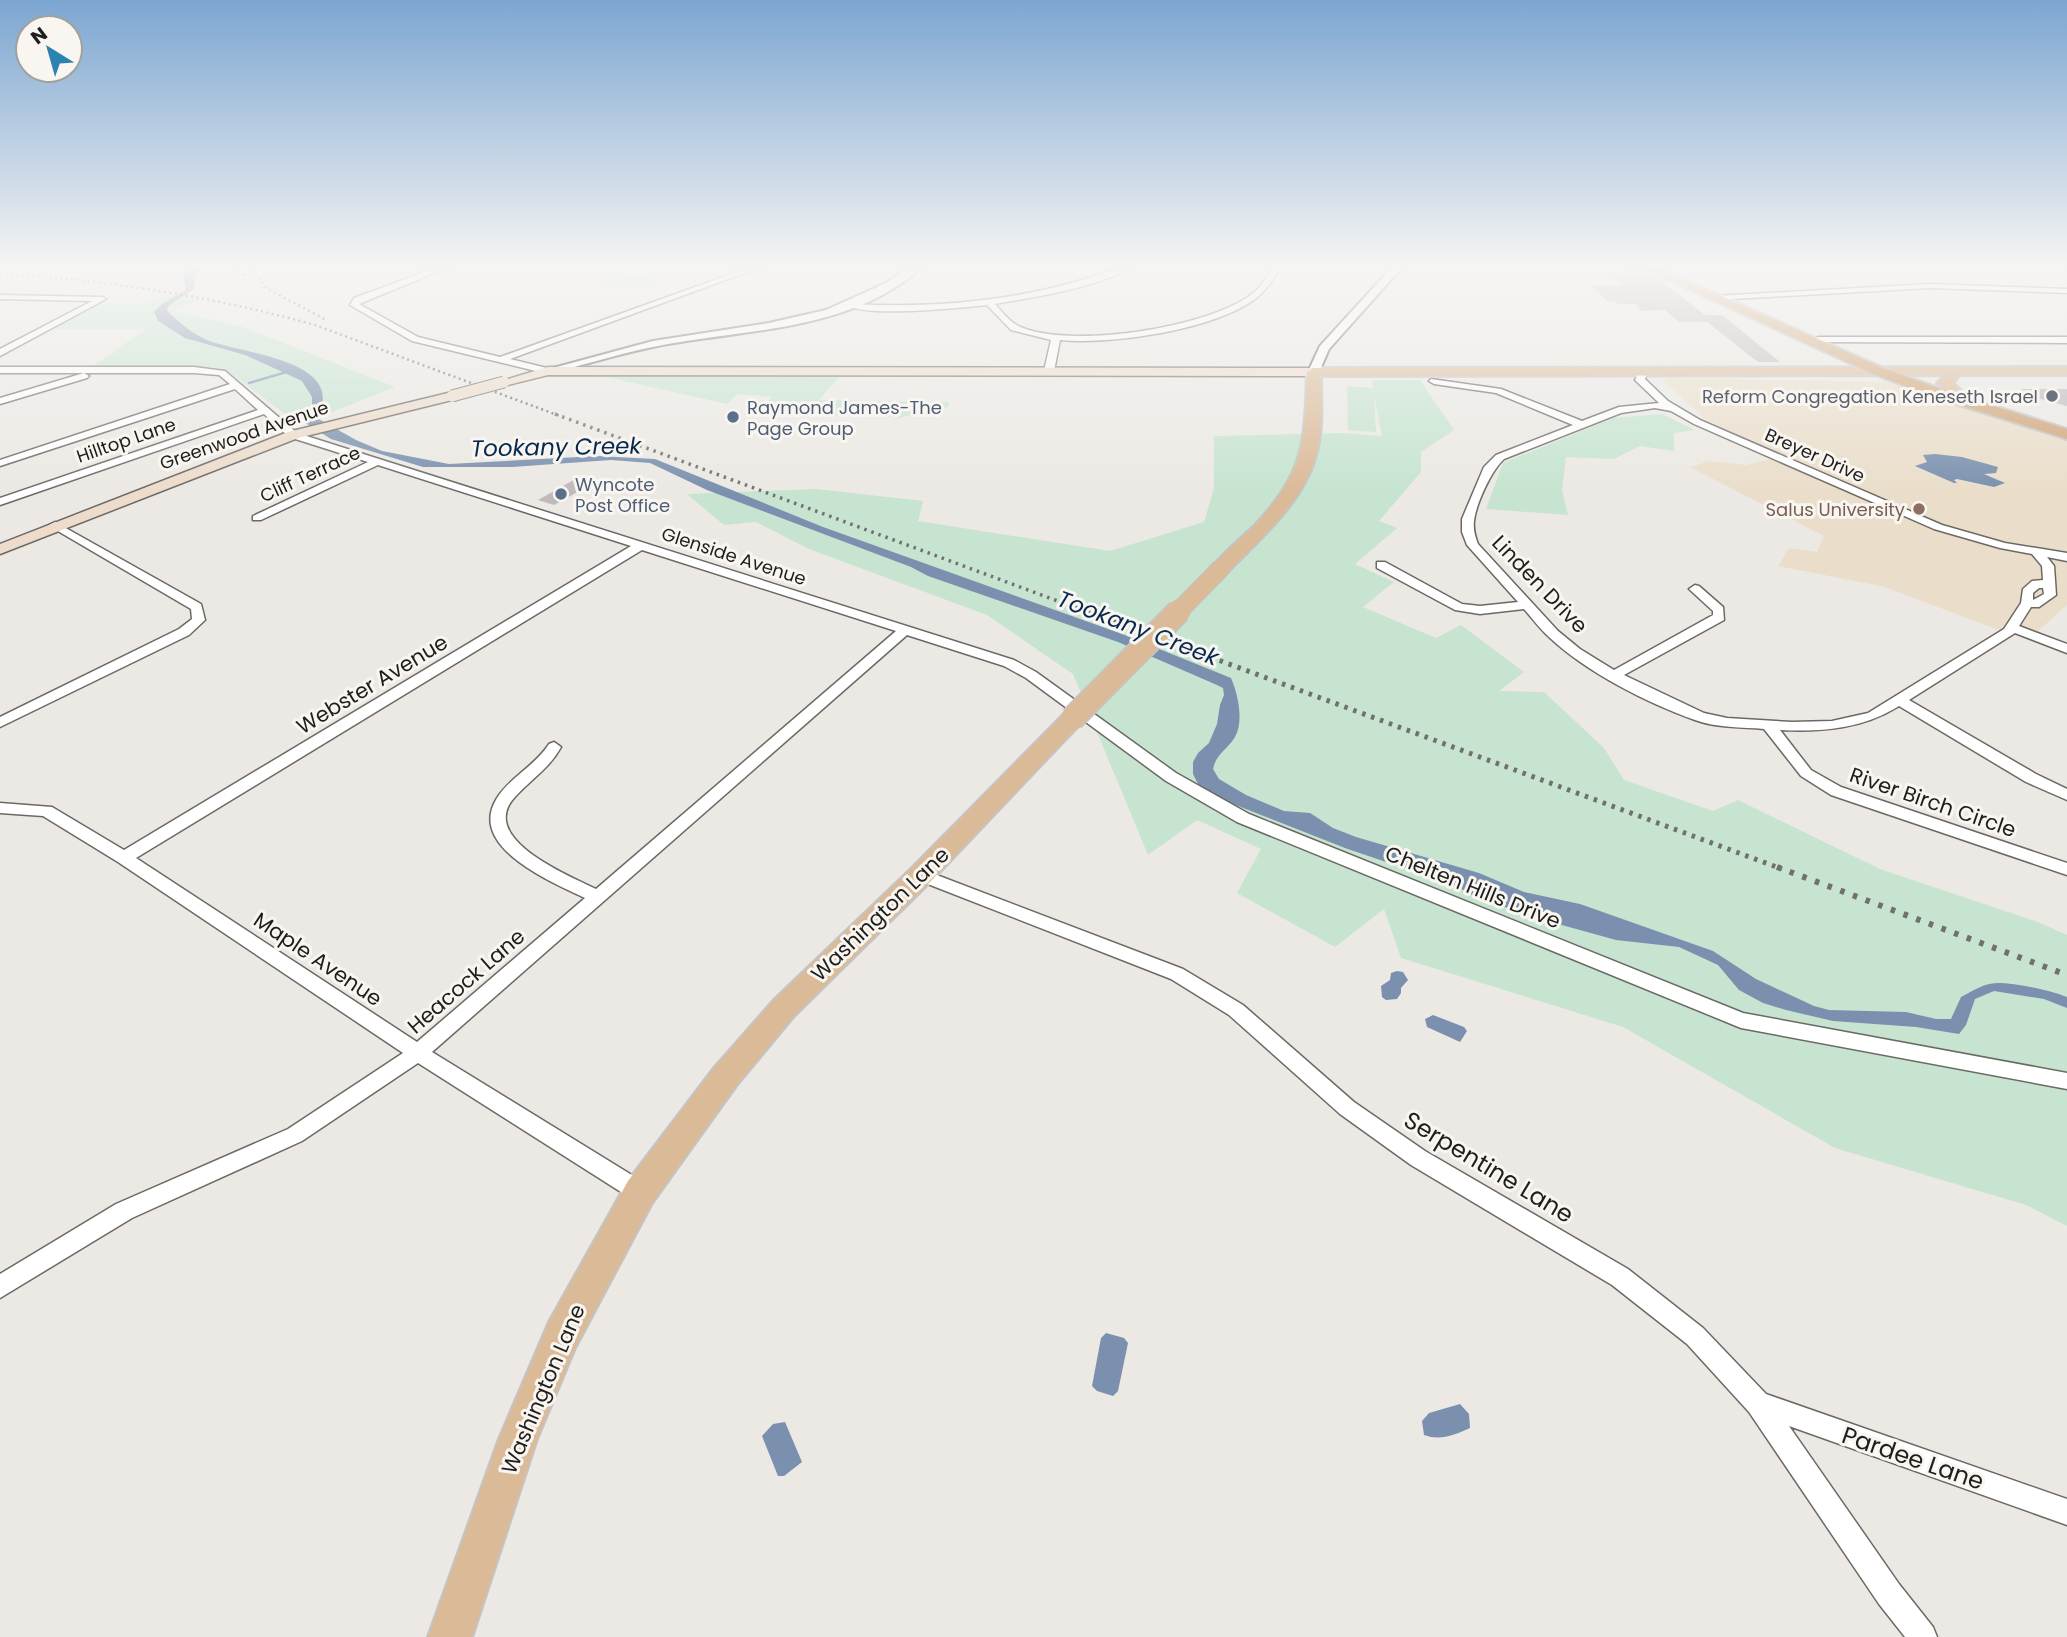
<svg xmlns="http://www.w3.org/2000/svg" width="2067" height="1637" font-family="Poppins,sans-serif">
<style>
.education{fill:#eadeca}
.green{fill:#c6e4d0}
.water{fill:#7a90ae}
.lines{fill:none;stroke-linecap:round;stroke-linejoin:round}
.stream{stroke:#7a90ae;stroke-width:2.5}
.building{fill:#c0babe}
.minor-casing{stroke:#6c6965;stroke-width:3}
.tertiary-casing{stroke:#6c6965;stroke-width:4}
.secondary-casing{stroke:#6c6965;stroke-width:3}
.primary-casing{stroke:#c5c4c4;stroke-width:4}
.trunk-casing{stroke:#c5c4c4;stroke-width:4}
.minor{fill:#fff;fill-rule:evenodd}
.tertiary{fill:#fff;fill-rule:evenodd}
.secondary{fill:#eddccb;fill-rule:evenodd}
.primary{fill:#dbba98;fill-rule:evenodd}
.trunk{fill:#cfa376;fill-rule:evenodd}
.rail-far3{stroke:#72706d;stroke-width:2.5;stroke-dasharray:2 3.5;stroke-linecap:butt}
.rail-far2{stroke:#72706d;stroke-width:3.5;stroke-dasharray:2.5 5;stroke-linecap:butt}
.rail-far1{stroke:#72706d;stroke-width:5;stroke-dasharray:3.5 6;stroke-linecap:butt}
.rail{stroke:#72706d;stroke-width:6;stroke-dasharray:4.5 9;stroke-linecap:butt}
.secondary-bridge-casing{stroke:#6c6965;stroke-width:13;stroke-linecap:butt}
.primary-bridge-far1-casing{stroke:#c5c4c4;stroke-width:20;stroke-linecap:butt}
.primary-bridge-casing{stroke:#c5c4c4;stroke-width:26;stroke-linecap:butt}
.secondary-bridge{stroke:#eddccb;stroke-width:11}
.primary-bridge-far1{stroke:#dbba98;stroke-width:18}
.primary-bridge{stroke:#dbba98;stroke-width:23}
.worship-dot{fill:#6b7280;stroke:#f9f6f1;stroke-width:2.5}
.service-dot{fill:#5c6f8a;stroke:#f9f6f1;stroke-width:2.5}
.education-dot{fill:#8d6e63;stroke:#f9f6f1;stroke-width:2.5}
.labels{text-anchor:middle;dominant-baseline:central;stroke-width:6;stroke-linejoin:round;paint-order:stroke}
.far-worship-label{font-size:18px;fill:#5b616d;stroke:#f9f6f1;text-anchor:end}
.far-service-label{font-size:18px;fill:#4e5e75;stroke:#f9f6f1;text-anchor:start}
.far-street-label{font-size:18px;fill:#1f1e1c;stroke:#f9f6f1}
.far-education-label{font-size:18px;fill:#785e54;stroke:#f9f6f1;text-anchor:end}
.street-label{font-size:21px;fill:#1f1e1c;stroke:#f9f6f1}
.water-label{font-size:23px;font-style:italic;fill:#072950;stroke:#f9f6f1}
.near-street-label{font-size:24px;fill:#1f1e1c;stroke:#f9f6f1}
</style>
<rect width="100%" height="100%" fill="#ece9e4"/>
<!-- education -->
<path class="education" d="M1671 378 1886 382 1931 393 2067 438V605L2037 632 1996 629 1885 587 1778 566 1789 548 1817 552 1824 536 1690 467 1709 461 1746 465 1782 456 1705 419 1663 380Z"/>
<!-- green -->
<path class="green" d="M662 264H709L720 267 717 270 697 264 654 279 658 281 639 289 621 284 607 289 595 285 604 280 613 281Z
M165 295 201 300 173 311 241 326 395 387 317 418 294 421 227 370 213 367 90 368 146 329H53L100 303 146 304Z
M607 377H839L819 400 949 402 948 407 898 418 879 414 816 416 762 408 772 397 737 394 727 404Z
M1372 380H1420L1454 430 1421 452V472L1379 521 1397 528 1355 564 1394 582 1363 607 1436 638 1461 625 1524 672 1499 691 1544 692 1604 748 1624 780 1713 811 1738 800 1880 869 2038 922 2067 935V1226L2026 1205 1835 1148 1623 1027 1401 958 1384 909 1335 947 1237 893 1261 849 1197 820 1148 855 1073 674 987 615 809 549 756 522 724 525 687 494 816 489 923 501 918 521 1110 551 1204 522 1214 488V436L1342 433 1382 436 1374 395 1376 432 1348 430 1347 386 1373 388Z
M1662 414 1695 430 1674 433V451L1640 446 1614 459 1566 457 1562 491 1568 515 1486 509 1503 463 1613 418Z"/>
<!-- water -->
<path class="water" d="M194 264H202L196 275 194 289 168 306 167 311C179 322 191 333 207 340 240 354 349 359 317 418L356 440 382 451 449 464 597 456 655 459 823 527 1122 634 1231 678C1238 694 1244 721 1235 737 1227 750 1216 754 1213 769L1219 779 1246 795 1284 811 1310 813 1333 828 1356 837 1479 873 1524 892 1580 904 1713 951 1756 979 1814 1006 1829 1010 1906 1012 1936 1019H1951L1961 997C1971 992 1984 983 1997 983 2016 983 2049 990 2067 997V1008L2044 999 1994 991 1975 999 1966 1025 1959 1034 1916 1027 1833 1021 1786 1010 1763 1003 1739 990 1718 965 1679 947 1616 940 1551 922 1535 913 1489 904 1456 886 1345 848 1233 804 1199 786 1193 774V762L1198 753 1209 743 1217 724 1220 705 1224 695 1223 688 1217 685 1118 642 928 576 911 567 707 490 650 463 611 460 512 467H423L331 439 304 422 312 410V397L302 381 245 355 185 338 158 321 154 312 162 304 186 290 183 274 191 270Z
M1935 454 1962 457 1998 467 1996 473 1984 474 2005 483 1994 487 1957 479 1954 480 1957 483H1954L1915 466 1927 462 1923 455Z
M1397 971 1403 972 1408 980 1401 988V993L1397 999 1386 1000 1382 997 1381 986 1390 980 1391 973Z
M1433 1015 1464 1027 1467 1031 1460 1042 1427 1027 1425 1019Z
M1106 1333 1124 1338 1128 1343 1118 1391 1113 1396 1097 1391 1092 1386 1101 1338Z
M1460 1404 1469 1414 1470 1428C1455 1435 1440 1441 1424 1435L1422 1421 1429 1413Z
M785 1422 802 1462 784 1476H778L762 1436 773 1424Z"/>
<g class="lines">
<!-- stream -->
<path class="stream" d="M2009 264H2020
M249 383 290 371"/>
</g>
<!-- building -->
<path class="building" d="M1638 270 1660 280 1705 315H1722L1780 362H1758L1707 322H1679L1665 310 1642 311 1635 304H1618L1614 301H1607L1590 285H1625L1602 274Z
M2021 389H2067V406L2021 394Z
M577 478 583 489 554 505 538 500Z"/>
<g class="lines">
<defs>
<path id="minor" d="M446 264H456L359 304 418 337 500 357 759 264H769L510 359 551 369 553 371 548 374 412 341 350 305 354 298Z
M1128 264H1137C1102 287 1036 297 995 304 1003 313 1011 324 1023 328 1075 348 1208 328 1252 294 1262 286 1268 275 1275 264H1282C1275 277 1267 290 1255 299 1213 330 1111 345 1060 340L1054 371 1049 374 1044 371 1051 340 1011 330 987 305C960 308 870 317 849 306L853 304C947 309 1040 299 1128 264Z
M1930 284 2067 289V293L1930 288 1715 300 1711 298 1715 296Z
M0 295 102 297 106 299 0 356V349L92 301 0 299Z
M1818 337H2067V343L1815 342 1814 340Z
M0 367H194L225 371 297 433 1014 660 1036 672 1176 773 1249 814 1743 1013 2067 1073V1089L1741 1028 1237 822 1166 781 1026 678 1004 666 907 635 432 1052 648 1185 651 1192 648 1199 640 1202 632 1199 418 1063 302 1141 132 1218 0 1298V1274L116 1204 288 1129 403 1053 118 862 43 816 0 813V803L52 807 124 850 631 546 378 465 261 520H253V516L368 462 289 437 264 414 0 505V498L258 410 235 389 0 466V460L230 384 219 375 194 373H0ZM642 550 896 631 596 889C569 876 478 839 514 798 530 780 549 769 561 747L554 742 549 744C534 767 510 777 497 798 466 847 552 882 585 898L417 1042 136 858Z
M1643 369 1648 372 1645 379 1668 401 1700 420 1942 525 2005 543 2067 553V561L2047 557 2054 566 2056 595 2039 607H2031L2019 626 2067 644V653L2015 633 1909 700 2036 774 2067 789V800L2026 782 1899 706C1862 729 1823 732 1780 730L1811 770 1841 787 2067 863V875L1831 795 1801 776 1764 729C1742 727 1716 728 1695 720 1647 703 1586 672 1549 637 1540 629 1532 618 1524 609L1480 614 1455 610 1377 568V562H1385L1462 604 1480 606 1518 602 1467 545 1462 532V519L1484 467 1496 455 1573 425 1496 393 1434 384 1429 381 1431 379 1501 389 1582 421 1619 407 1659 403 1635 380 1640 370ZM1655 408 1671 411 1694 424 1934 529 2000 548 2032 554 2042 566 2043 580 2032 581 2023 589 2021 603 2004 629 1868 713 1832 721 1792 722 1727 718 1704 713 1624 675 1724 620 1723 607 1699 586 1695 585 1689 589 1713 611V615L1614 670 1580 649 1558 631 1478 544C1475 536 1473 530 1474 521 1476 504 1491 471 1504 459L1621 413ZM2039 588H2043L2044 594 2033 600V593Z
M84 373 89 376 87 378 0 404V398Z
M55 522 201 604 205 620 189 635 0 727V717L179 629 192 619 191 609 51 527 49 525Z
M921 869 1183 969 1243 1005 1354 1102 1425 1151 1628 1269 1703 1328 1766 1394 2067 1499V1525L1789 1426 1899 1584 1933 1627 1937 1637H1905L1879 1604 1749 1412 1687 1344 1612 1285 1411 1165 1340 1114 1229 1015 1171 979 915 879 913 875 915 871Z"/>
<path id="tertiary" d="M915 264H925C858 329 754 329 668 344 627 351 588 364 548 374L542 371 653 341 769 323 826 310 886 283Z
M1395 264H1405L1329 349 1318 374H1310L1308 372 1320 346Z"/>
<path id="secondary" d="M548 367 1314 368 1320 372 1314 376 548 375 504 386 498 382Z
M452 392 456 393V399L298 438 0 554V544L288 432Z"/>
<path id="primary" d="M2067 367V375H1960L1953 383 1964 394 1957 398 1952 397 1937 383 1945 375 1321 376C1321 400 1323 423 1318 447 1308 498 1263 536 1228 572H1214L1212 568C1223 552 1240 540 1254 526 1305 472 1305 442 1307 372L1314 368Z
M1072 712 1080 714 1083 719 1080 724 930 882 794 1016 736 1086 652 1203 575 1348 537 1439 472 1637H428L499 1439 549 1322 628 1181 714 1068 774 1000 912 868 1064 714Z"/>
<path id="trunk" d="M1634 264H1649L1883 368 1952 393 2067 429V439L1940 399 1873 374Z"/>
</defs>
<!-- minor casing -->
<use href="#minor" class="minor-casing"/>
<!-- tertiary casing -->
<use href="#tertiary" class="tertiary-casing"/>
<!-- secondary casing -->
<use href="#secondary" class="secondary-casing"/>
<!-- primary casing -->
<use href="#primary" class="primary-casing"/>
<!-- trunk casing -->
<use href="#trunk" class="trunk-casing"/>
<!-- minor -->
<use href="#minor" class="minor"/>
<!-- tertiary -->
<use href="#tertiary" class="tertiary"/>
<!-- secondary -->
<use href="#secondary" class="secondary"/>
<!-- primary -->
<use href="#primary" class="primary"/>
<!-- trunk -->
<use href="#trunk" class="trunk"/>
<!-- rail-far3 -->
<path class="rail-far3" d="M237 264 247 284
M249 264 266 288 326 320
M0 274C107 280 211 296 315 325L560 416"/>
<!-- rail-far2 -->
<path class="rail-far2" d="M555 414 1090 613"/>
<!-- rail-far1 -->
<path class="rail-far1" d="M1086 611 1782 869"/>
<!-- rail -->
<path class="rail" d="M1777 867 2067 975"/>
<defs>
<path id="secondary-bridge" d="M452 396 504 382"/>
<path id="primary-bridge-far1" d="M1177 613 1221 568"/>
<path id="primary-bridge" d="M1072 719 1179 611"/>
</defs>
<!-- secondary-bridge casing -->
<use href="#secondary-bridge" class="secondary-bridge-casing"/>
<!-- primary-bridge-far1 casing -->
<use href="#primary-bridge-far1" class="primary-bridge-far1-casing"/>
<!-- primary-bridge casing -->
<use href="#primary-bridge" class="primary-bridge-casing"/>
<!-- secondary-bridge -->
<use href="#secondary-bridge" class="secondary-bridge"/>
<!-- primary-bridge-far1 -->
<use href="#primary-bridge-far1" class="primary-bridge-far1"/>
<!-- primary-bridge -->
<use href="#primary-bridge" class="primary-bridge"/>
</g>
<!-- sky -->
<linearGradient id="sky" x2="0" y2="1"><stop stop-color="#7ca6d1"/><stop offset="0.54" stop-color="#f6f5f3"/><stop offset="1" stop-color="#f6f5f3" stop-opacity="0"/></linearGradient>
<rect width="2067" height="493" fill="url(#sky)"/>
<!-- markers -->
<circle class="worship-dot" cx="2052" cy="396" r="7"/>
<g class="service-dot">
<circle cx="733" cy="417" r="7"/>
<circle cx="561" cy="494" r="7"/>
</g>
<circle class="education-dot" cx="1919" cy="509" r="7"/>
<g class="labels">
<!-- far-worship labels -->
<g class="far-worship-label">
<text x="2038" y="396">Reform Congregation Keneseth Israel</text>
</g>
<!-- far-service labels -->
<g class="far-service-label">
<text x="747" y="407">Raymond James-The<tspan x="747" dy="21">Page Group</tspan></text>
<text x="575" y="484">Wyncote<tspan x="575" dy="21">Post Office</tspan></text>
</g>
<!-- far-street labels -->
<g class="far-street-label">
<text transform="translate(244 435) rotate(-19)">Greenwood Avenue</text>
<text transform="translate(126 440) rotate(-19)">Hilltop Lane</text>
<text transform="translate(1815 455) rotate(24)">Breyer Drive</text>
<text transform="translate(310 474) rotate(-25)">Cliff Terrace</text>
<text transform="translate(734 556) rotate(18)">Glenside Avenue</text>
</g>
<!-- far-education labels -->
<g class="far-education-label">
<text x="1905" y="509">Salus University</text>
</g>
<!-- street labels -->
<g class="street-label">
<text transform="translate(1540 584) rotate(46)">Linden Drive</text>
<text transform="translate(372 684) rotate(-31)">Webster Avenue</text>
<text transform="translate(1933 802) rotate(19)">River Birch Circle</text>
<text transform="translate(1473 887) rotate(22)">Chelten Hills Drive</text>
<text transform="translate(880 914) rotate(-44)">Washington Lane</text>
<text transform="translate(318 959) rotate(34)">Maple Avenue</text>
<text transform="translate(466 981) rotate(-41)">Heacock Lane</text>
<text transform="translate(543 1389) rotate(-67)">Washington Lane</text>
</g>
<!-- water labels -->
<g class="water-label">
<text transform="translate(556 447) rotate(-1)">Tookany Creek</text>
<text transform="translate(1138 628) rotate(21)">Tookany Creek</text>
</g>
<!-- near-street labels -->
<g class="near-street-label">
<text transform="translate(1489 1167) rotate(31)">Serpentine Lane</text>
<text transform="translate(1913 1458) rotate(19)">Pardee Lane</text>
</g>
</g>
<!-- north arrow -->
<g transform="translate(49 49) rotate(323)"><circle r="33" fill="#f9f6f1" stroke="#a2a09c" stroke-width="2"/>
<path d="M0-5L12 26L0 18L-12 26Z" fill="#2c82b1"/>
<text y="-10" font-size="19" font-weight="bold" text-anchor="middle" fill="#1f1e1c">N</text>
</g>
</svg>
